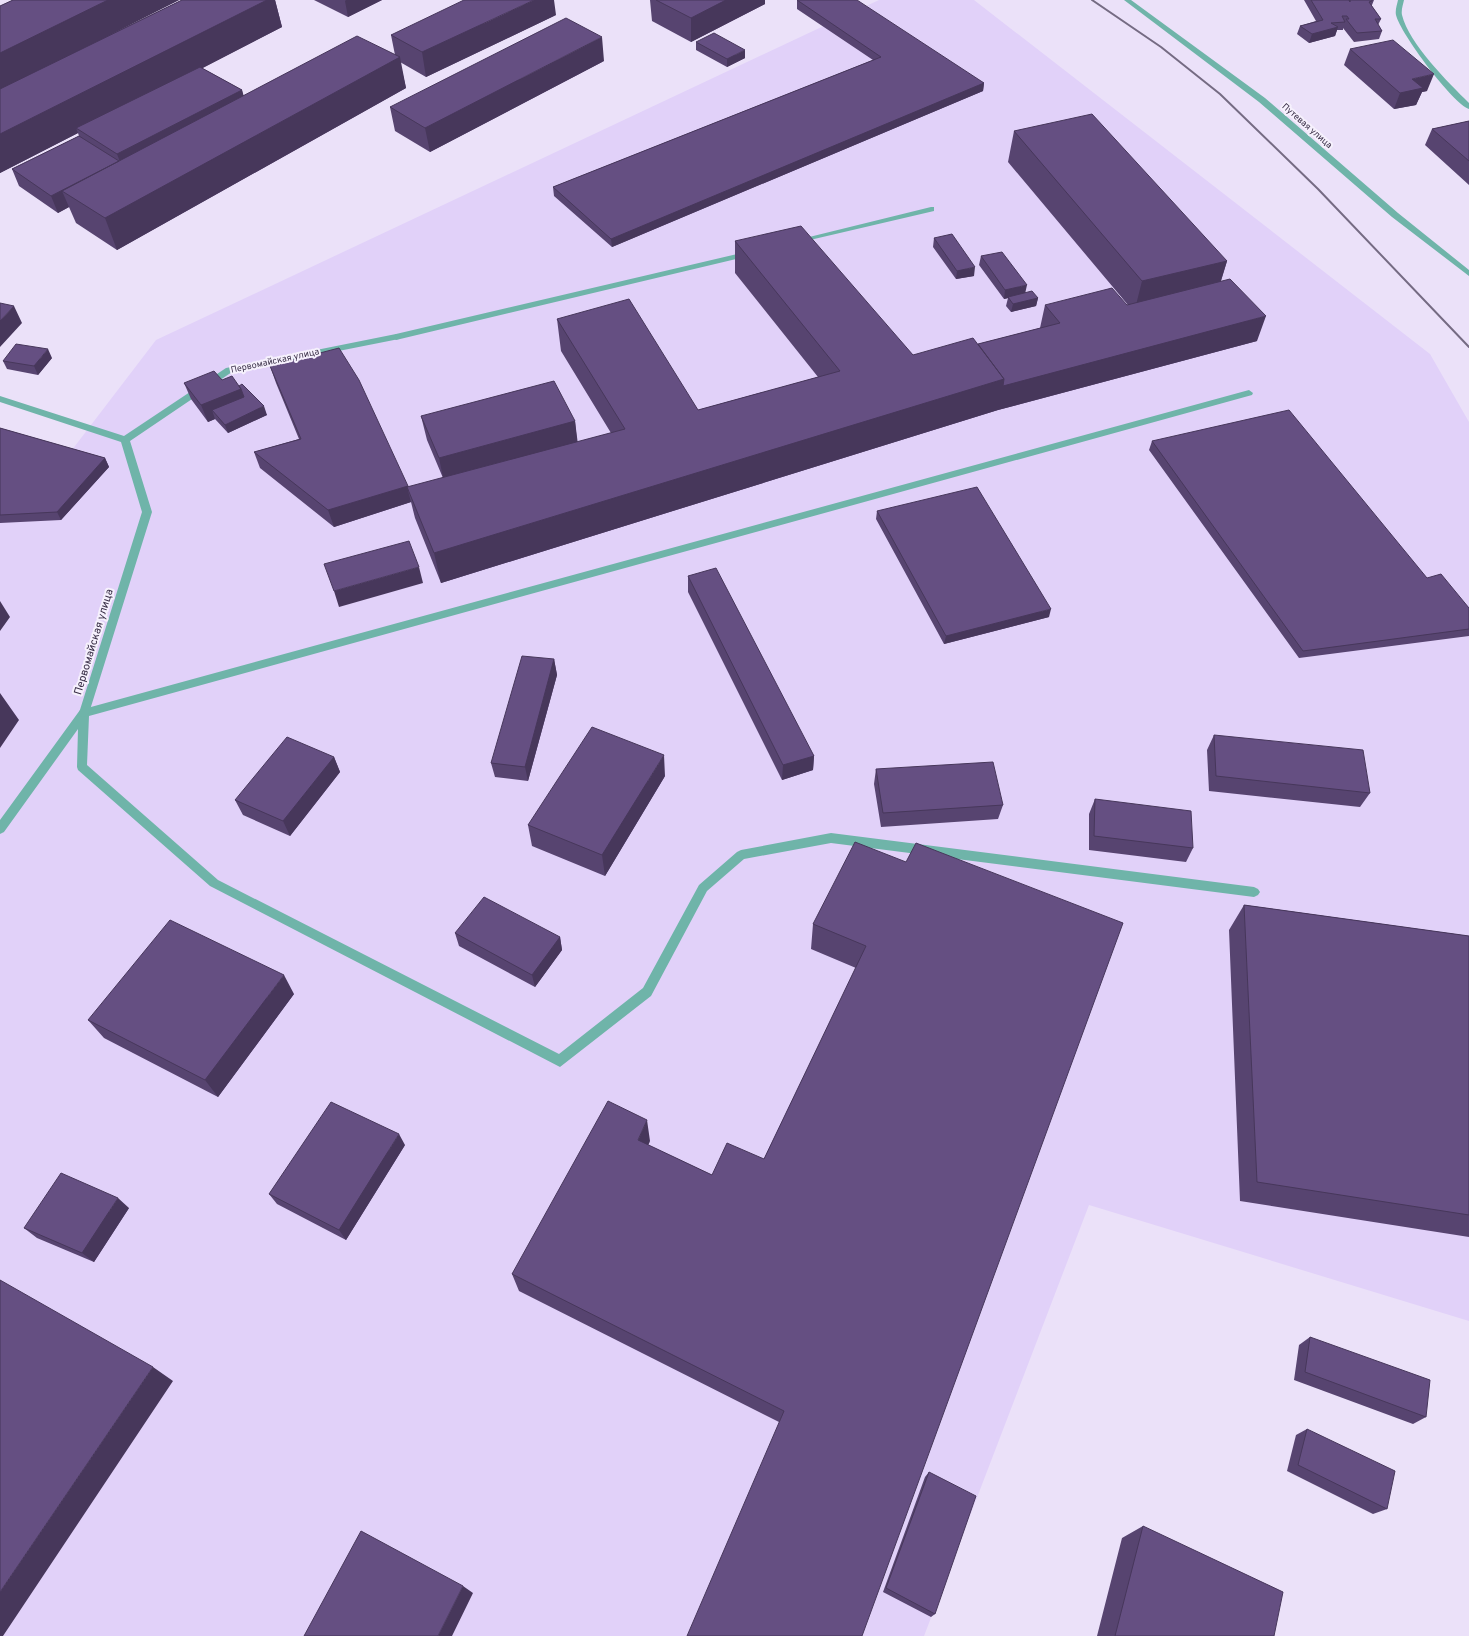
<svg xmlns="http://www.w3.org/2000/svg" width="1469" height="1636" font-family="Overpass,sans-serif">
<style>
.built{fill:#e1d1f9}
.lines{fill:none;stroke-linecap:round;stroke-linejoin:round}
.service{fill:#6fb4a9;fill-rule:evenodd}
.minor{fill:#6fb4a9;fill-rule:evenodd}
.rail{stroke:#756b83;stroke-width:2}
.wall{fill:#574470}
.shaded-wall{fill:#47375b}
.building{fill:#654f82;stroke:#47375b}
.labels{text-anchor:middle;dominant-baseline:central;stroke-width:4;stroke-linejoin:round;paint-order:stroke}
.far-street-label{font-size:9px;fill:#3a3048;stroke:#f6f1fd}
.street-label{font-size:11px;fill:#3a3048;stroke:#f6f1fd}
</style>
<rect width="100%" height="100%" fill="#ebe1f9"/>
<!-- built -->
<path class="built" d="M879 0H974L1430 354 1469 422V1321L1089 1205 924 1636H0V465L49 480 156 340Z"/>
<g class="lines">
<!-- service -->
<path class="service" d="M1398 0H1404C1403 5 1401 10 1402 15 1409 44 1448 82 1469 103V109C1453 104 1400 33 1396 15 1395 10 1397 5 1398 0Z
M931 207H934V211L797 243 793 241Z
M750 251 754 253 753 255 396 340 392 337 396 334Z
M1249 390 1253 393 1252 395 89 716 87 765 218 880 559 1054 643 988 699 885 737 852 741 850 831 833 1254 887 1258 889 1260 892 1258 895 1254 897 831 843 744 859 707 891 651 996 560 1067 210 886 78 770 77 767 78 729 4 832 0 834V820L80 710Z"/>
<!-- minor -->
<path class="minor" d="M1124 0H1131L1265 98 1398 213 1469 270V276L1392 217 1259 102Z
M396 334 400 337 399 339 232 372 130 441 152 512 89 713 84 717 80 716 79 713 142 512 121 442 0 402V396L124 436 226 368Z"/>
<!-- rail -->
<path class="rail" d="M1092 0 1161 47 1220 94 1318 189 1469 347"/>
</g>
<!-- wall -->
<path class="wall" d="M13 0H179L105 37 182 0H275L282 27 202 68 242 90 243 96 395 55 391 35 556 15 426 77 400 62 406 88 117 250 76 223 69 207 58 213 19 186 12 169 79 136 78 133 0 173V6Z
M314 0H382L348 17Z
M650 0H765V4L691 42 652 21Z
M797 0 984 83 983 91 612 247 554 196 553 187 873 60 797 9Z
M1304 0H1374L1372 5H1371L1381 19 1378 25 1382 31 1379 39 1354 42 1343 28V30H1337L1335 36 1309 43 1297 34 1300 26 1316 21Z
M696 42 745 58 727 67 696 50Z
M1350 49 1427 91 1422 92 1416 105 1394 109 1344 65Z
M604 61 430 152 395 131 390 107Z
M1469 121V185L1425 145 1432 129Z
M1014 131 1227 261 1221 281 1257 341 998 410 441 583 415 518 411 502 334 527 260 468 254 452 299 439 276 383 270 366 409 487 443 478 427 440 421 416 575 421 577 442 611 433 561 351 557 319 698 410 818 377 735 273V241L913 355 978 344 1040 328 1045 305H1128L1008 162Z
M934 238 974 276 956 279 933 247Z
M981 256 1026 293 1038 298 1036 306 1011 312 1006 306 1008 298 1004 299 979 265Z
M52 358 38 375 7 369 3 361Z
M222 380 239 386 267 415 228 433 215 419 208 422 191 399 184 383Z
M0 428 105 458 109 467 61 520 0 523Z
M1152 441 1427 578 1469 608V636L1299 658 1149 450Z
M877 511 1049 617 944 644 876 519Z
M688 576 814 756 813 770 782 780 688 592Z
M554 659 557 675 528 781 495 777 491 763Z
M1214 735 1370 793 1360 807 1209 791 1207 750Z
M334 757 340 772 290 836 243 815 235 800Z
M876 769 1003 805 998 819 881 827 874 784Z
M665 776 605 876 532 846 528 825Z
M1095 799 1193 848 1186 862 1089 850V814Z
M906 862 1123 923 779 1422 519 1291 512 1274 650 1141 648 1145 712 1175 764 1159 856 968 811 949 813 924Z
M1244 905 1469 936V1237L1240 1201 1229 930Z
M455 933 560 937 562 950 535 987 459 946Z
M294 994 218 1097 104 1038 88 1020Z
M405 1145 346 1240 277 1204 269 1194Z
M129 1208 94 1262 37 1238 24 1228Z
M1310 1337 1426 1417 1413 1424 1294 1380 1299 1345Z
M1307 1429 1387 1509 1373 1514 1287 1471 1296 1435Z
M929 1472 935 1614 931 1617 883 1592 925 1477Z
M1143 1526 1274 1636H1097L1122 1538Z"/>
<!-- shaded-wall -->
<path class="shaded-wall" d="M108 0H179L0 91V53Z
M267 0H275L282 27 81 131 76 128 78 133 0 173V134Z
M346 0H382L348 17 345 1Z
M534 0H554L556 15 426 77 422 52Z
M726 0H765V4L691 42V18Z
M1338 27 1335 36 1309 43 1312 34Z
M602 37 604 61 430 152 425 128Z
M745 50V58L727 67V59Z
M400 57 406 88 117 250 105 218Z
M1434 74 1427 91 1422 92 1416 105 1394 109 1400 93 1412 79Z
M984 83 983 91 612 247 611 239Z
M242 90 249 114 62 191 69 207 58 213 51 196 120 162 117 154Z
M1227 261 1217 293 1134 313 1142 281Z
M975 267 974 276 956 279 957 271Z
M1027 285 1025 294 1004 299 1005 290Z
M1038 298 1036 306 1011 312 1013 304Z
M14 306 22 323 0 347V321Z
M1266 316 1257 341 998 410 441 583 434 553 1004 379Z
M48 349 52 358 38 375 34 366Z
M241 389 247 405 212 410 215 419 208 422 201 405Z
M264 406 267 415 228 433 225 425Z
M575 421 578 445 444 482 439 458Z
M105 458 109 467 61 520 57 512Z
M408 486 411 496 407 487 411 502 334 527 328 510Z
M419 567 423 583 339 607 334 591Z
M0 601 10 617 0 631Z
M1051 609 1049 617 944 644 946 636Z
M554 659 557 675 528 781 525 767Z
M0 693 19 720 0 748Z
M664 755 665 776 605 876 602 855Z
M814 756 813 770 782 780 783 765Z
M334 757 340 772 290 836 283 821Z
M560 937 562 950 535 987 532 975Z
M284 975 294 994 218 1097 205 1080Z
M647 1120 650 1141 641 1160 638 1140Z
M399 1134 405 1145 346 1240 339 1230Z
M118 1198 129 1208 94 1262 82 1253Z
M153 1367 173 1381 3 1636H0V1592Z
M463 1586 473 1593 452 1636H438Z"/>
<!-- building -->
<path class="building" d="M13 0H108L0 53V6Z
M182 0H267L0 134V89Z
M464 0H534L422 52 391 35Z
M656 0H726L691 18Z
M797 0H857L984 83 611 239 553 187 881 57Z
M1311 0H1349L1350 2V0H1372V1L1369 2 1381 19H1375L1382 31 1357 33 1346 19H1349L1347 16H1342L1345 22 1331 23 1338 27 1312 34 1300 26 1323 20Z
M566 18 602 37 425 128 390 107Z
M714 33 745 50 727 59 696 42Z
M357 36 400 57 105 218 62 191Z
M1393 40 1434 74 1412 79 1423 88 1400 93 1350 49Z
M200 67 242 90 117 154 76 128Z
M1092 114 1227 261 1142 281 1014 131Z
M1469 121V161L1432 129Z
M79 136 119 161 51 196 12 169Z
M801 226 913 355 973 338 1004 379 434 553 407 487 625 429 557 319 629 299 698 410 840 371 735 241Z
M952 234 975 267 957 271 934 238Z
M1002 252 1027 285 1005 290 981 256Z
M1230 279 1266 316 1003 386 1004 379 978 344 1060 323 1045 305 1112 288 1127 305Z
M1032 291 1038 298 1013 304 1008 297Z
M0 303 14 306 0 321Z
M16 344 48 349 34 366 3 361Z
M339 348 359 380 408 486 328 510 254 452 301 439 270 366Z
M214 371 222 380 232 376 241 389 201 405 184 383Z
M554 381 575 421 439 458 421 416Z
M242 384 264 406 225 425 212 410 244 397 241 389 239 386Z
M1289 410 1427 578 1441 574 1469 608V629L1303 651 1152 441Z
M0 428 105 458 57 512 0 515Z
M977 487 1051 609 946 636 877 511Z
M409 541 419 567 334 591 324 564Z
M716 568 814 756 783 765 688 576Z
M522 656 554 659 525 767 491 763Z
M592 727 664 755 602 855 528 825Z
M1214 735 1363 750 1370 793 1216 776Z
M287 737 334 757 283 821 235 800Z
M993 762 1003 805 883 813 876 769Z
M1095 799 1191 811 1193 848 1094 836Z
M855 842 906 862 916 843 1123 923 862 1636H687L784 1411 512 1274 608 1101 647 1120 638 1140 712 1175 727 1143 764 1159 866 946 813 924Z
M484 897 560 937 532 975 455 933Z
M1244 905 1469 936V1215L1257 1182Z
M170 920 284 975 205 1080 88 1020Z
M331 1102 399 1134 339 1230 269 1194Z
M61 1173 118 1198 82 1253 24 1228Z
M0 1280 153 1367 0 1592Z
M1310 1337 1430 1380 1426 1417 1305 1372Z
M1307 1429 1395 1471 1387 1509 1298 1465Z
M929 1472 976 1496 935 1614 886 1588Z
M1143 1526 1283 1592 1274 1636H1115Z
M361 1531 463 1586 438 1636H304Z"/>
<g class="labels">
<!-- far-street labels -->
<g class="far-street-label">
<text transform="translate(1307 126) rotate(41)">Путевая улица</text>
<text transform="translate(275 361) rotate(-12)">Первомайская улица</text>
</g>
<!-- street labels -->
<g class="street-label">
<text transform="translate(94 642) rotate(-73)">Первомайская улица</text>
</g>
</g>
</svg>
